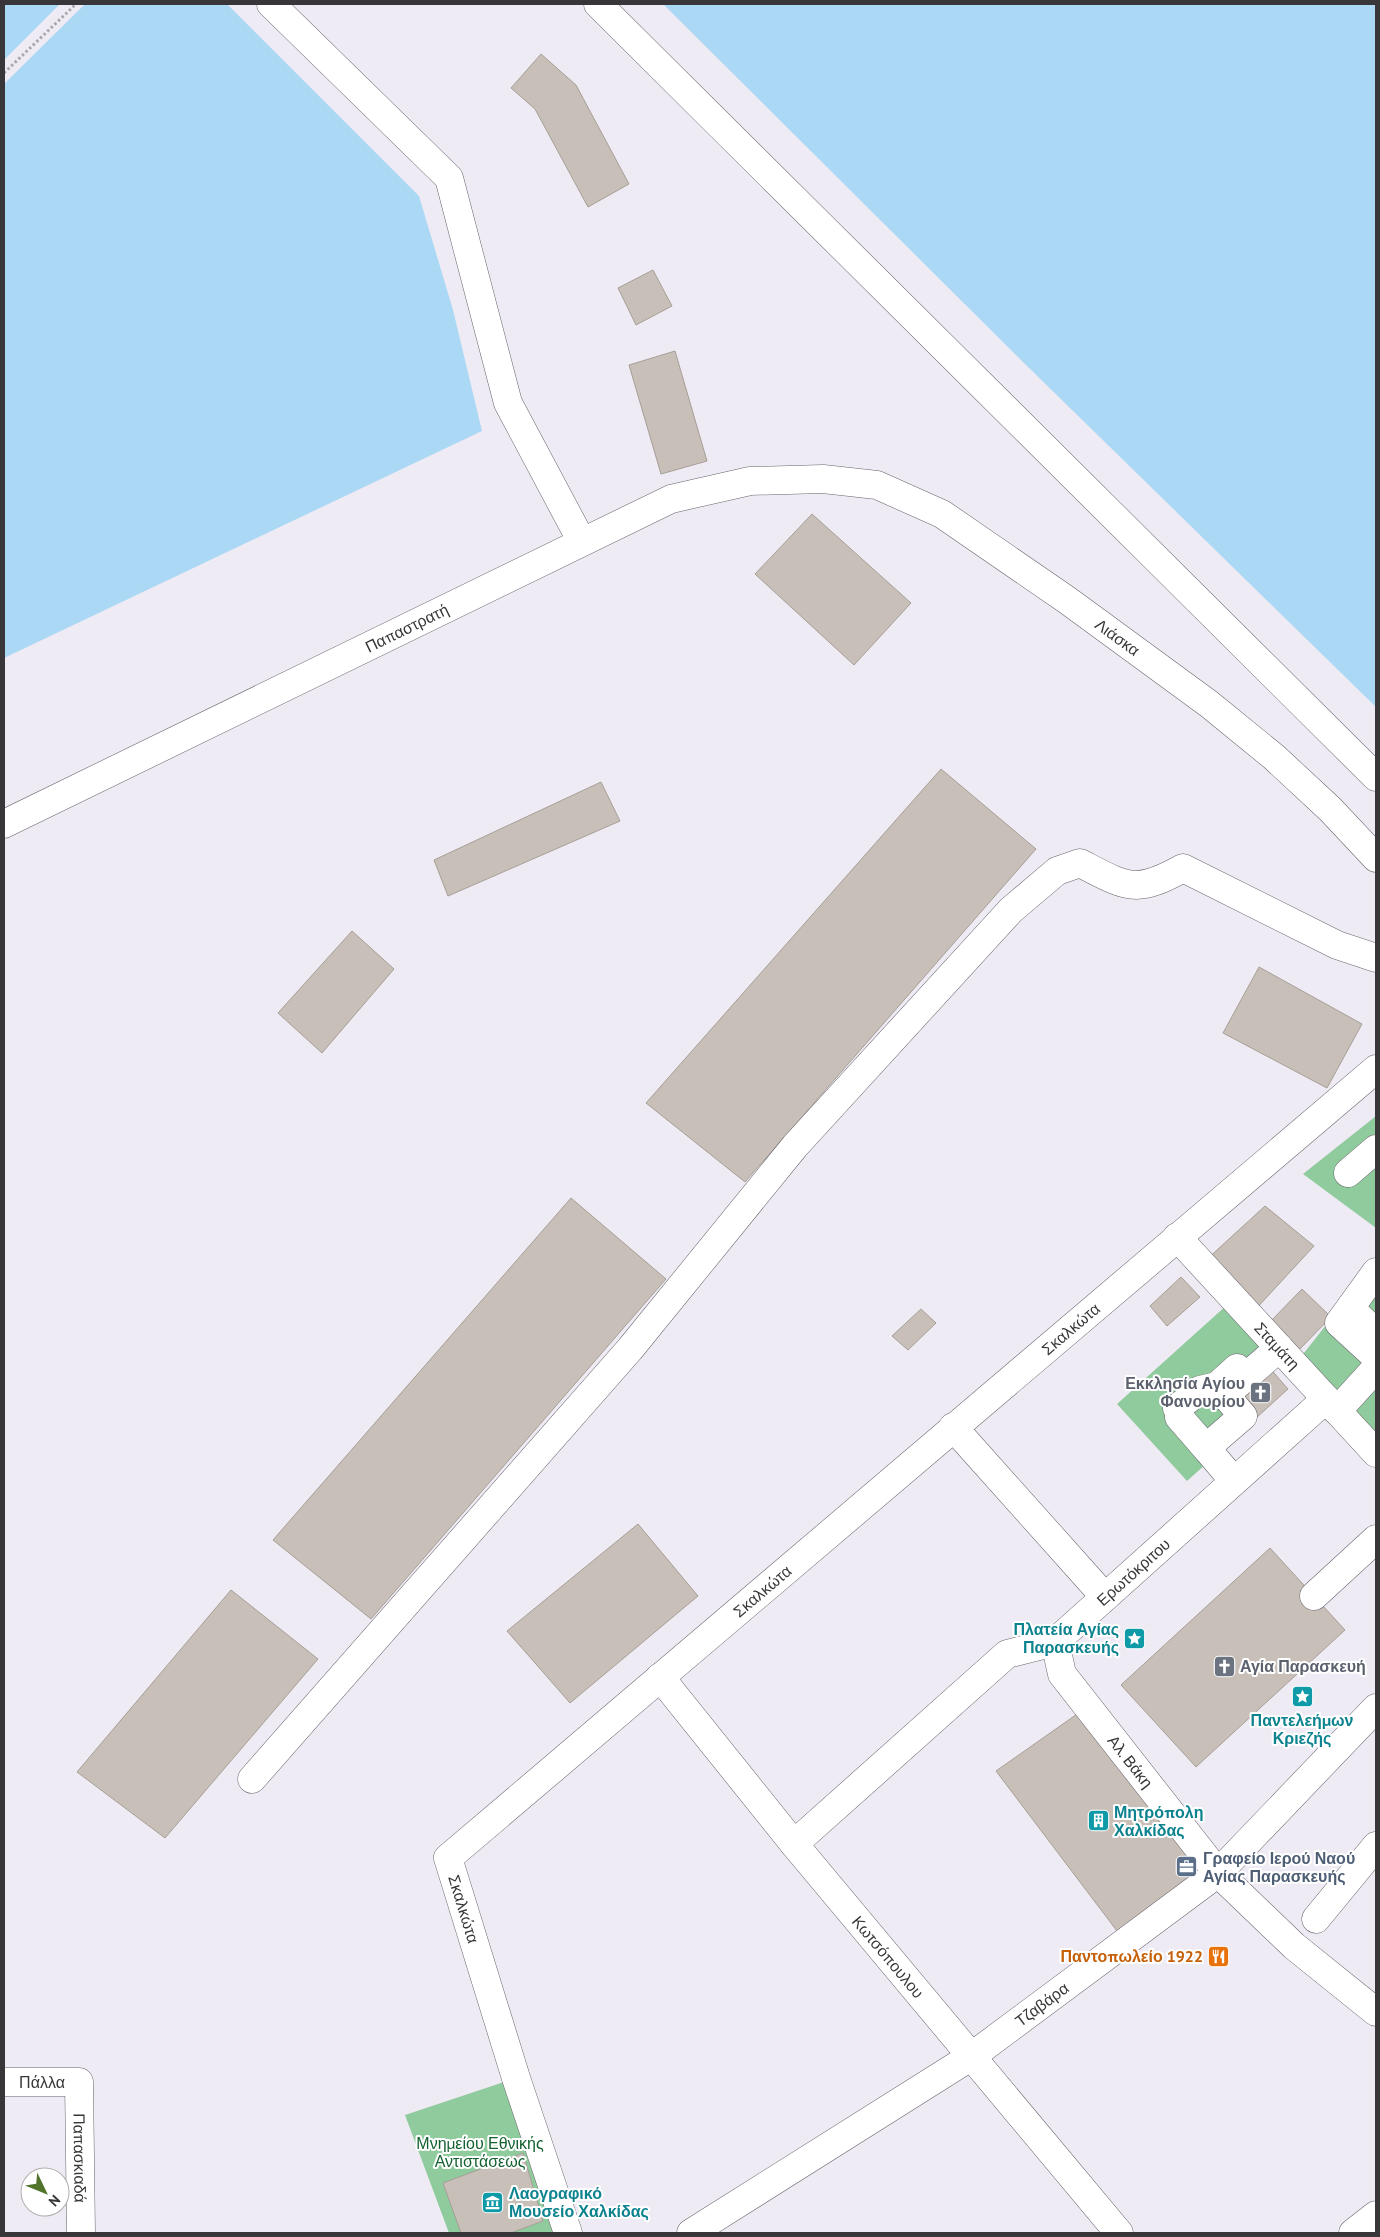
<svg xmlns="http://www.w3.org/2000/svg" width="1380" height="2237" font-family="'PT Sans',sans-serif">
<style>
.green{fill:#8fcb9d}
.water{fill:#abd8f5}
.pier{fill:#efebf4}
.building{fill:#c7bfb8;stroke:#a69f97}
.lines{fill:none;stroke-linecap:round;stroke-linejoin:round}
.minor-casing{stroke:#68646c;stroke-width:29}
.path{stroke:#aba7ae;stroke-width:3;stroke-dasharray:2.5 2.5;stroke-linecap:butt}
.minor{stroke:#fff;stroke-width:28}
.labels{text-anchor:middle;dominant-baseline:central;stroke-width:4;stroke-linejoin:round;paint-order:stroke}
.street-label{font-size:16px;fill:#383639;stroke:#fff}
.worship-label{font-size:16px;font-weight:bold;fill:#5b616d;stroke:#fff;text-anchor:end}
.culture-label{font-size:16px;font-weight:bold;fill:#0d838f;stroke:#fff;text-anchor:start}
.service-label{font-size:16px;font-weight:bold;fill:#4e5e75;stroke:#fff;text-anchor:start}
.food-label{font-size:16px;font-weight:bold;fill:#c56008;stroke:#fff;text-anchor:end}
.park-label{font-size:16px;fill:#146130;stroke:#fff}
</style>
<rect width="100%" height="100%" fill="#efebf4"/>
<!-- green -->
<path class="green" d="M1376 1116V1228L1303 1174Z
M1376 1262V1436L1300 1358Z
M1228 1304 1274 1356 1253 1422 1187 1481 1117 1404Z
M516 2078 568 2233H449L405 2115Z"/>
<!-- water -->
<path class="water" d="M4 4H227L419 196 453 310 482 431 4 658Z
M663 4H1376V707L1026 365Z"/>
<!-- pier -->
<path class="pier" d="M60 4H85L4 84V60Z"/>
<!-- building -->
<path class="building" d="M541 54 576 85 629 184 588 207 535 109 511 88Z
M653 270 672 306 636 325 618 288Z
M675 351 707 461 661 474 629 365Z
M812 514 911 603 854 665 755 574Z
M941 769 1036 849 745 1182 646 1103Z
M601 782 620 821 448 896 434 860Z
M352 931 394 969 322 1053 278 1013Z
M1259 967 1362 1024 1327 1088 1223 1033Z
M571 1198 666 1279 371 1619 273 1540Z
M1265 1206 1314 1246 1254 1311 1205 1261Z
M1181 1277 1200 1297 1167 1326 1150 1306Z
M1302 1289 1331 1317 1297 1352 1268 1324Z
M921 1309 936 1323 908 1350 892 1336Z
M1268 1366 1288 1389 1255 1419 1234 1396Z
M638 1524 698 1596 570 1703 507 1631Z
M1270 1548 1345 1630 1196 1767 1121 1685Z
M231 1590 318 1659 165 1838 77 1772Z
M1080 1712 1200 1871 1117 1931 996 1771Z
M523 2153 543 2221 511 2233H461L443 2183Z"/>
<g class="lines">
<defs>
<g id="minor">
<path d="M271 4 449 178 508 403 582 542"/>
<path d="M598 4 1376 777"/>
<path id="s1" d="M4 824 671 499 750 481 823 479 877 485 942 514 1067 600 1209 704 1274 757 1330 809 1376 858"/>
<path d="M1348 1173 1376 1149"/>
<path id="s2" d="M1177 1237 1376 1453"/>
<path d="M1350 1308 1376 1272"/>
<path d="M1376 1333 1350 1308 1339 1323 1376 1357"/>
<path d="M1177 1408 1200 1390 1217 1386 1237 1368"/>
<path d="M1337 1411 1376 1368"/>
<path d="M1179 1417 1206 1448"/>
<path d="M953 1427 1105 1597"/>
<path d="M1234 1481 1206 1448 1243 1416 1225 1395 1279 1348"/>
<path d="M1314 1596 1376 1539"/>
<path id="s3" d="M1055 1642 1062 1674 1218 1873 1294 1946 1376 2012"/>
<path id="s4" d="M660 1677 794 1844 1119 2233"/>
<path d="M252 1779 630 1349 795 1146 1011 910 1057 871 1080 863C1127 887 1135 895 1183 868L1337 945 1376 958"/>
<path id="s5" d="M794 1844 1007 1654 1055 1642 1326 1399"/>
<path d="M1316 1919 1376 1846"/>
<path id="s6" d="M4 2082H79L81 2233"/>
<path id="s7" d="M568 2233 516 2078 448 1858 1376 1069"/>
<path id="s8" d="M691 2233 972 2056 1218 1873 1376 1708"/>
<path d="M1353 2233 1376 2215"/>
</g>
</defs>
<!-- minor casing -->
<use href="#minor" class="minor-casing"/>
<!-- path -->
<path class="path" d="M4 73 76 4"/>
<!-- minor -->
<use href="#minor" class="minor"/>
</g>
<!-- icons -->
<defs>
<symbol id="church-square" viewBox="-11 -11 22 22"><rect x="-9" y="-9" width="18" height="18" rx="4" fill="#6b7280" stroke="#fff"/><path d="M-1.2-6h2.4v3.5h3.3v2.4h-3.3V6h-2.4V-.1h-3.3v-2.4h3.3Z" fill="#fff"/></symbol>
<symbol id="sight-square" viewBox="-11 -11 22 22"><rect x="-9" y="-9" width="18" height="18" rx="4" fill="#0f9aa8" stroke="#fff"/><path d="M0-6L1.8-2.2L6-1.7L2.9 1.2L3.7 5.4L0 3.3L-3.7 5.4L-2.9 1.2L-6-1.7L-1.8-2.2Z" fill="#fff"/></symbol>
<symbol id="building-square" viewBox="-11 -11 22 22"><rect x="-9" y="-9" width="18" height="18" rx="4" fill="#0f9aa8" stroke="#fff"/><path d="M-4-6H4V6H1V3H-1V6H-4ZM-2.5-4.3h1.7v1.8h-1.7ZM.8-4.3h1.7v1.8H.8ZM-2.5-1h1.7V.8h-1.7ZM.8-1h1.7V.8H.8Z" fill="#fff"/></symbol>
<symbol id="office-square" viewBox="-11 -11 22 22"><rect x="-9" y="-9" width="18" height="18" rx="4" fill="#5c6f8a" stroke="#fff"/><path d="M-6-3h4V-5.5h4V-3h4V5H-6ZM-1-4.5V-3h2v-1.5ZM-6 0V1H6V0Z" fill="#fff"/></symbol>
<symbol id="restaurant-square" viewBox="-11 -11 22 22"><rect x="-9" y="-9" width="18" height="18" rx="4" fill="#e8710a" stroke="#fff"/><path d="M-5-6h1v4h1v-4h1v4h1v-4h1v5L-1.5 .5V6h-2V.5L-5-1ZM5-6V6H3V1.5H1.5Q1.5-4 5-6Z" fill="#fff"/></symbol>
<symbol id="museum-square" viewBox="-11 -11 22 22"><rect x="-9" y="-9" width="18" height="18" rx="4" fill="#0f9aa8" stroke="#fff"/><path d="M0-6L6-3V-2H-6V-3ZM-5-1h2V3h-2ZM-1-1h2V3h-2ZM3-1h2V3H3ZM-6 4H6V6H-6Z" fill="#fff"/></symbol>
</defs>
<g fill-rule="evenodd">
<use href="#church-square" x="1248" y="1380" width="25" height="25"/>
<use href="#sight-square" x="1122" y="1626" width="25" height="25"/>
<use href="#church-square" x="1212" y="1654" width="25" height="25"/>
<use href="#sight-square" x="1290" y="1684" width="25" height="25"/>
<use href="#building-square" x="1086" y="1808" width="25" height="25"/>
<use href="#office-square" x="1174" y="1854" width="25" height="25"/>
<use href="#restaurant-square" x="1206" y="1944" width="25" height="25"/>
<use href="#museum-square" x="480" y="2190" width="25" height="25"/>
</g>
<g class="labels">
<!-- street labels -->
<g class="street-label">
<text stroke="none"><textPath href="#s1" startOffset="448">Παπαστρατή</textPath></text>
<text stroke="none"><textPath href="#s1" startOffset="1236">Λιάσκα</textPath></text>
<text stroke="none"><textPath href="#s7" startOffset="1211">Σκαλκώτα</textPath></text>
<text stroke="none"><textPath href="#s2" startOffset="148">Σταμάτη</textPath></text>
<text stroke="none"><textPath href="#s5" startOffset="440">Ερωτόκριτου</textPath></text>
<text stroke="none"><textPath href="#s7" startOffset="806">Σκαλκώτα</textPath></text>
<text stroke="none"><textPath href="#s3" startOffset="144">Αλ. Βάκη</textPath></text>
<text transform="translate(464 1909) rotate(73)">Σκαλκώτα</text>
<text stroke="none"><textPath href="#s4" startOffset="361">Κωτσόπουλου</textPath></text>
<text stroke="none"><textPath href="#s8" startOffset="419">Τζαβάρα</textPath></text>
<text stroke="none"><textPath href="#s6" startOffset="38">Πάλλα</textPath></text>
<text stroke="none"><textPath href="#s6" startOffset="151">Παπασκιαδά</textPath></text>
</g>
<!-- worship labels -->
<g class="worship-label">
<text x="1245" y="1383">Εκκλησία Αγίου<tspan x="1245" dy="18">Φανουρίου</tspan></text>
<text x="1240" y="1666" text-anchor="start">Αγία Παρασκευή</text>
</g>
<!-- culture labels -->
<g class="culture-label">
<text x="1119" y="1629" text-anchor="end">Πλατεία Αγίας<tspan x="1119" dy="18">Παρασκευής</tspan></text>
<text x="1302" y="1720" text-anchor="middle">Παντελεήμων<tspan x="1302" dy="18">Κριεζής</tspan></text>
<text x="1114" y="1812">Μητρόπολη<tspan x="1114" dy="18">Χαλκίδας</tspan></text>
<text x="509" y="2193">Λαογραφικό<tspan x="509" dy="18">Μουσείο Χαλκίδας</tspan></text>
</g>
<!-- service labels -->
<g class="service-label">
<text x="1203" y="1858">Γραφείο Ιερού Ναού<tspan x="1203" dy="18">Αγίας Παρασκευής</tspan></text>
</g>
<!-- food labels -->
<g class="food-label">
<text x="1203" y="1956">Παντοπωλείο 1922</text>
</g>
<!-- park labels -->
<g class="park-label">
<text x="480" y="2143">Μνημείου Εθνικής<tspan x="480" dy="18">Αντιστάσεως</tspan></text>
</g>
</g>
<!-- border -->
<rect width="1380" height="2237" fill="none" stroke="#383639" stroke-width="10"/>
<!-- north arrow -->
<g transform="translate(45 2192) rotate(133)"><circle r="24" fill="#ffffff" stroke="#afafb0"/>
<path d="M0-4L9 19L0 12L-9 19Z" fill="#51742c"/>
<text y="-8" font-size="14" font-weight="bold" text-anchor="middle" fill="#383639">N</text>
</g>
</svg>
